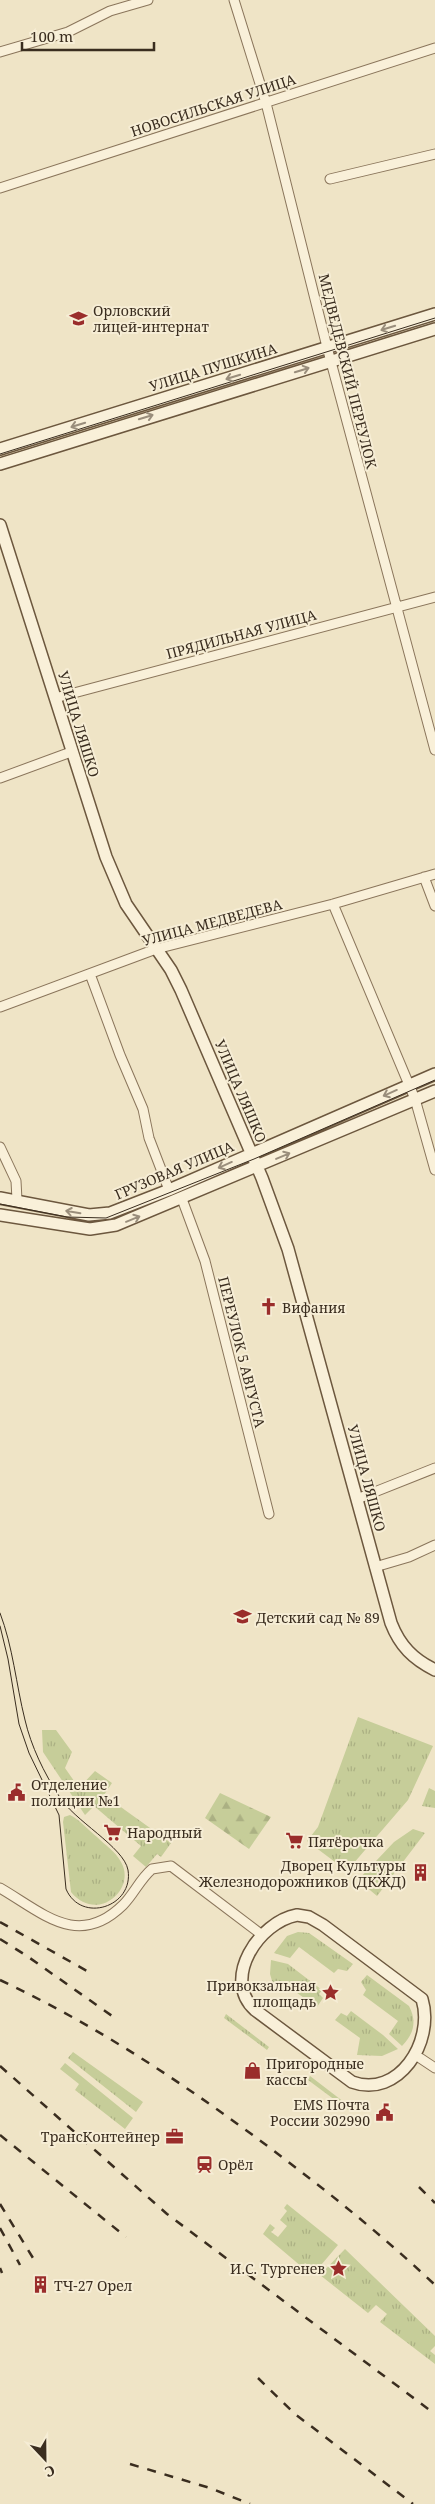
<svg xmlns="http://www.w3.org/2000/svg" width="435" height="2504" font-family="'Noto Serif',serif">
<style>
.grass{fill:url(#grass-tufts)}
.forest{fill:url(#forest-firs)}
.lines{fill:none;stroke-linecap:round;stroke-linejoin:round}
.street-casing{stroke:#8a755b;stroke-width:11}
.secondary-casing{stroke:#6c573e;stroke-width:14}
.street{stroke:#f9f0d9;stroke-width:9}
.secondary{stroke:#f9f0d9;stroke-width:11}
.tram{stroke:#3a2d1f;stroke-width:1}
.rail{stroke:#3a2d1f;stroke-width:2.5;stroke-dasharray:9 9;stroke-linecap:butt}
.oneway{stroke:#9a8e7c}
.labels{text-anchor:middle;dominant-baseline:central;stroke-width:4;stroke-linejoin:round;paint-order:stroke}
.street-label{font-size:14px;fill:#3a2d1f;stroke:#f6edd5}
.poi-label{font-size:14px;fill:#3a2d1f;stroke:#f6edd5;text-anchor:start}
</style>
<defs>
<pattern id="grass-tufts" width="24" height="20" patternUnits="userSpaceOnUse" patternTransform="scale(1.25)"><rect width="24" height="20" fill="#c6cd99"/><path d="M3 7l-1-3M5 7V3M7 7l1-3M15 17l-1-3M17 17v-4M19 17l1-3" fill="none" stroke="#abb083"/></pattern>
<pattern id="forest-firs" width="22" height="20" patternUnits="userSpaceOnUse" patternTransform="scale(1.25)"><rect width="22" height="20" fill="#c6cd99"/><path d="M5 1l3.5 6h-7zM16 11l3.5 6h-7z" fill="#abb083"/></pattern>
</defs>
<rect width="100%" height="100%" fill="#efe4c6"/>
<!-- grass -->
<path class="grass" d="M358 1717 433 1746 408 1800 347 1871 307 1841 318 1827Z
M42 1730H56L72 1752 65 1768 79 1788 95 1771 112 1783 104 1795 171 1843 161 1857 157 1854 146 1867 133 1856 141 1846 94 1806 85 1815 43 1752Z
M429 1788 435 1791V1808L422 1806Z
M70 1815C80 1820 88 1830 97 1837 105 1845 116 1852 121 1862 137 1889 97 1924 71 1892L63 1822 64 1817Z
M413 1829 425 1833 377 1896 358 1880 394 1842Z
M298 1932 309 1933 353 1964 347 1971 338 1969 334 1973 299 1947 290 1958 274 1953 287 1936Z
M271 1960 288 1964 322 1990 319 1994 323 1998 317 2007 290 1988 275 1991 270 1974Z
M367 1975 409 2006C417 2021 414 2034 402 2046L389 2034 398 2021 363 1995 366 1990 361 1982Z
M351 2011 383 2035 398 2049 382 2056 357 2055 360 2038 335 2020 341 2013 347 2016Z
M226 2014 269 2047 267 2050 224 2018Z
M73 2052 143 2102 136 2112 68 2058Z
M65 2063 133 2118 125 2129 75 2090 79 2084 60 2069Z
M310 2076 353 2109 351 2112 308 2080Z
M287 2204 338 2245 316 2271 305 2263 302 2267 263 2234 270 2224 275 2228 271 2232 278 2237 287 2226 280 2220 287 2211 284 2208Z
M345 2249 435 2336V2346L430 2351 435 2355V2364L380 2322 387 2314 376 2305 368 2313 320 2275Z"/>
<!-- forest -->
<path class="forest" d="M220 1793 271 1817 249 1849 205 1818Z"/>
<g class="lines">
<defs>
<path id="street" d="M234 0 266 103 327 347 435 750
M0 52 68 32 110 11 148 0
M330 179 435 154
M0 188 435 48
M55 698 435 597
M0 778 71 752
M424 877 435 906
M333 904 415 1099 435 1170
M90 974 120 1055 143 1109 149 1138 169 1190
M0 1007 156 949 333 904 435 874
M0 1147 16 1181 17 1200
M182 1199 205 1261 269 1514
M357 1499 435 1468
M375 1567 409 1557 435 1545
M0 1888C43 1913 78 1949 123 1905 134 1894 140 1879 152 1869L171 1866 262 1935
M420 2058 435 2068"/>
<path id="secondary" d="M0 449 435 314
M0 464 435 329
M0 525 106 857 126 904 171 970 181 990 262 1178 288 1249 391 1623C400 1646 413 1659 435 1670
M0 1198 89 1215 110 1213 169 1190 435 1074
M0 1215 90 1229 116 1225 435 1091
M297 1915 309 1917 323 1925 422 1999C435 2042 398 2099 352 2082L255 2010C221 1979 259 1922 297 1915Z"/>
</defs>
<!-- street casing -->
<use href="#street" class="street-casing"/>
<!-- secondary casing -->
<use href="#secondary" class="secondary-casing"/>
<!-- street -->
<use href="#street" class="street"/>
<!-- secondary -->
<use href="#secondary" class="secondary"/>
<!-- tram -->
<path class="tram" d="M0 454 435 318
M0 1204 67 1217 106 1218 254 1159 435 1080
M0 1613C13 1647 16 1684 25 1720 31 1746 44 1773 59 1796 73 1820 124 1847 128 1870 134 1907 81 1924 66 1889L59 1815 29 1753 19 1724 8 1659 0 1626"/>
<!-- rail -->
<path class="rail" d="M0 1922 87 1971
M0 1939 27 1956 115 2018
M0 1980C93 2024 171 2075 254 2136 317 2183 378 2231 435 2285
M0 2066 167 2214 435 2414
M0 2135 126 2237
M419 2187 435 2203
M0 2204 33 2258
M0 2228 20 2265
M0 2268 2 2273
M258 2378 295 2414 413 2504
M130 2464 210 2488 250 2504"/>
</g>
<!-- one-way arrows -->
<defs><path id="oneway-shaft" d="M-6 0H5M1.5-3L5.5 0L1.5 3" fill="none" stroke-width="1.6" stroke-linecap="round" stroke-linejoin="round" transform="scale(1.25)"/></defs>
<g class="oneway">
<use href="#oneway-shaft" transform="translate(388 328) rotate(163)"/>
<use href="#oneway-shaft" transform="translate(302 370) rotate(-17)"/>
<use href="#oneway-shaft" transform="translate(233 377) rotate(163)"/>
<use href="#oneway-shaft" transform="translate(146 417) rotate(-17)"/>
<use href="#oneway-shaft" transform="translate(78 425) rotate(163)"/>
<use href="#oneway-shaft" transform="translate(390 1093) rotate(156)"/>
<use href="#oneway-shaft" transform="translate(283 1156) rotate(-23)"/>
<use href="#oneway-shaft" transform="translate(225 1165) rotate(156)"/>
<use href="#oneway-shaft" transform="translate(73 1212) rotate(-171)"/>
<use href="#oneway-shaft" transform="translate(133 1219) rotate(-22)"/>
</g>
<!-- icons -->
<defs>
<symbol id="school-bare" viewBox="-9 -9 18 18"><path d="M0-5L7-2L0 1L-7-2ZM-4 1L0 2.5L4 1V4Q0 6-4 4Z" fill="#9a2d2b" stroke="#f6edd5" stroke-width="2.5" paint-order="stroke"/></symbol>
<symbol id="church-bare" viewBox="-9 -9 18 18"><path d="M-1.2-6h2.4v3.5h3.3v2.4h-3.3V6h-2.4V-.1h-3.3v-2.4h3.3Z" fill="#9a2d2b" stroke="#f6edd5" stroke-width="2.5" paint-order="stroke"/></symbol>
<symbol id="civic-bare" viewBox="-9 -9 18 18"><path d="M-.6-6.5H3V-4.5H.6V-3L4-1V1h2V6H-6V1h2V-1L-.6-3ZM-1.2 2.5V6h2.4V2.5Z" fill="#9a2d2b" stroke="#f6edd5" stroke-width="2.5" paint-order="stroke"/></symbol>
<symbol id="supermarket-bare" viewBox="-9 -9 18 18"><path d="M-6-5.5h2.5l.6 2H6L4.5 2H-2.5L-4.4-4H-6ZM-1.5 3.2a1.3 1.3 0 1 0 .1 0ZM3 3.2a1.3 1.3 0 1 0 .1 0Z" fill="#9a2d2b" stroke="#f6edd5" stroke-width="2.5" paint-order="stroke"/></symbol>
<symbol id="building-bare" viewBox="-9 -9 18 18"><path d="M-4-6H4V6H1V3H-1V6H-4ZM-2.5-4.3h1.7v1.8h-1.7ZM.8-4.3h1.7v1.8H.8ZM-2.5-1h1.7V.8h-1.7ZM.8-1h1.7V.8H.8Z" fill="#9a2d2b" stroke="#f6edd5" stroke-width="2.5" paint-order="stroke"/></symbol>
<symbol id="sight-bare" viewBox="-9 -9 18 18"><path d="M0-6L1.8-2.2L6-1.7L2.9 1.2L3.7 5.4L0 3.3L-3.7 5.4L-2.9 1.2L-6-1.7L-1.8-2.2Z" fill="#9a2d2b" stroke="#f6edd5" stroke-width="2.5" paint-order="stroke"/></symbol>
<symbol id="shop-bare" viewBox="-9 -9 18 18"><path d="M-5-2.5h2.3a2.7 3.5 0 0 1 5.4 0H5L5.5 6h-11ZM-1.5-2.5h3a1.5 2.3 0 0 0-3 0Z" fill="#9a2d2b" stroke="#f6edd5" stroke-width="2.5" paint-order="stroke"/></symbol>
<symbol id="office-bare" viewBox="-9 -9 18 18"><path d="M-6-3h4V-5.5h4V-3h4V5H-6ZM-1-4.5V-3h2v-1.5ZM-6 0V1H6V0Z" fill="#9a2d2b" stroke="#f6edd5" stroke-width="2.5" paint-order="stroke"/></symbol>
<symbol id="station-bare" viewBox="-9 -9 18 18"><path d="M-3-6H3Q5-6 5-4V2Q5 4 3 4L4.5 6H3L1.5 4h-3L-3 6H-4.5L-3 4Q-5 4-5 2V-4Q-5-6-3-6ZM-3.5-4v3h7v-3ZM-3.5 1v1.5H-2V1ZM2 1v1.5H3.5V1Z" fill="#9a2d2b" stroke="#f6edd5" stroke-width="2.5" paint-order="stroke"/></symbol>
</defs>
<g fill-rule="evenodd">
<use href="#school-bare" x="66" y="306" width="25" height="25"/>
<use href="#church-bare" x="256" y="1294" width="25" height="25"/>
<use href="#school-bare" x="230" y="1604" width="25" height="25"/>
<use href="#civic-bare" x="4" y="1780" width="25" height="25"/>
<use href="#supermarket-bare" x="100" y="1820" width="25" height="25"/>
<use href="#supermarket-bare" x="282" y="1828" width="25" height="25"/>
<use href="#building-bare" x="408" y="1860" width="25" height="25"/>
<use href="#sight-bare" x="318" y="1980" width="25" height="25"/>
<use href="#shop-bare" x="240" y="2058" width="25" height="25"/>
<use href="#civic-bare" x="372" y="2100" width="25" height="25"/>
<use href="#office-bare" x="162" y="2124" width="25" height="25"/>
<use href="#station-bare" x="192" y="2152" width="25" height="25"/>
<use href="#sight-bare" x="326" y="2256" width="25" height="25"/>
<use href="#building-bare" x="28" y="2272" width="25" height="25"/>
</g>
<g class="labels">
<!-- street labels -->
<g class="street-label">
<text transform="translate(213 105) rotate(-18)">НОВОСИЛЬСКАЯ УЛИЦА</text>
<text transform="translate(213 367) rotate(-17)">УЛИЦА ПУШКИНА</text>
<text transform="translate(348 371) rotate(76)">МЕДВЕДЕВСКИЙ ПЕРЕУЛОК</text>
<text transform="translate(241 634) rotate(-15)">ПРЯДИЛЬНАЯ УЛИЦА</text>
<text transform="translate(79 724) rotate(73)">УЛИЦА ЛЯШКО</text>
<text transform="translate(212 922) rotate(-15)">УЛИЦА МЕДВЕДЕВА</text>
<text transform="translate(241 1091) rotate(67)">УЛИЦА ЛЯШКО</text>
<text transform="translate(174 1170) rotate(-23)">ГРУЗОВАЯ УЛИЦА</text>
<text transform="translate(242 1352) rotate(76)">ПЕРЕУЛОК 5 АВГУСТА</text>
<text transform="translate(367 1478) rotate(75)">УЛИЦА ЛЯШКО</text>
</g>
<!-- poi labels -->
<g class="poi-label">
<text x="93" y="310">Орловский<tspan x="93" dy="16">лицей-интернат</tspan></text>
<text x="282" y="1307">Вифания</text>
<text x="256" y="1617">Детский сад № 89</text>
<text x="31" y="1784">Отделение<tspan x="31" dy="16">полиции №1</tspan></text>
<text x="127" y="1832">Народный</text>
<text x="308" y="1841">Пятёрочка</text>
<text x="406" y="1865" text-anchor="end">Дворец Культуры<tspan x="406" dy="16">Железнодорожников (ДКЖД)</tspan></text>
<text x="316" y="1985" text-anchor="end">Привокзальная<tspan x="316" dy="16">площадь</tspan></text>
<text x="266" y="2063">Пригородные<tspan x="266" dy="16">кассы</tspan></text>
<text x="370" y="2104" text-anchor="end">EMS Почта<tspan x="370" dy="16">России 302990</tspan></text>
<text x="160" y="2136" text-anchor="end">ТрансКонтейнер</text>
<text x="218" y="2164">Орёл</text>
<text x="325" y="2268" text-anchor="end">И.С. Тургенев</text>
<text x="54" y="2285">ТЧ-27 Орел</text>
</g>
</g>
<!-- north arrow -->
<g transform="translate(45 2459) rotate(158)" stroke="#f6edd5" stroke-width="4" paint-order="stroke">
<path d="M0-4L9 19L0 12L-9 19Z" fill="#3a2d1f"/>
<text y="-8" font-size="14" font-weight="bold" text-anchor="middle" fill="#3a2d1f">С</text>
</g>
<!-- scale -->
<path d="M22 42v8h132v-8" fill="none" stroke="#3a2d1f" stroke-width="2.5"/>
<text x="30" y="42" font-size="15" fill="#3a2d1f" stroke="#f6edd5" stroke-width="4" paint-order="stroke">100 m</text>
</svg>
